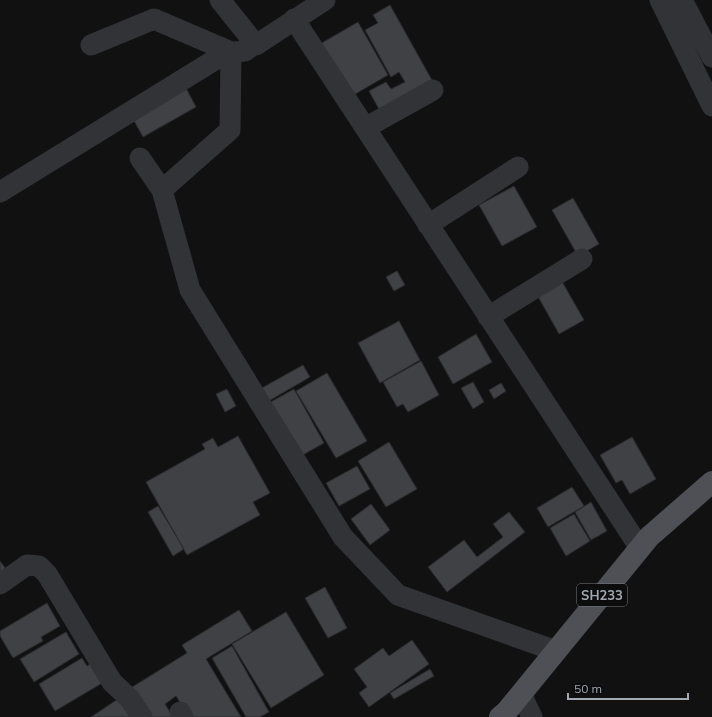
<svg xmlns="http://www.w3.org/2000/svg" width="712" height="717" font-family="Mulish,sans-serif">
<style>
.building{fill:#404145;stroke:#2b2b2e}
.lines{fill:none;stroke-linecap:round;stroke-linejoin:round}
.minor{stroke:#323337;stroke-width:21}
.major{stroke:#4e5056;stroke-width:22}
.labels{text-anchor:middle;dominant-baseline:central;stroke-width:4;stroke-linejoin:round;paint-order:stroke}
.shield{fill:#0c0c0d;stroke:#767a80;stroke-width:1}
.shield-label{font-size:13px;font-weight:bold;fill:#a3a9b2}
</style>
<rect width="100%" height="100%" fill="#111112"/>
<!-- building -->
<path class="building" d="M390 5 433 82 380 111 369 91 386 82 391 89 405 82 399 72 391 77 365 30 378 23 373 15Z
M358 22 388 75 350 97 320 44Z
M186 88 196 107 143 137 133 119Z
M514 186 537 227 502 246 479 205Z
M573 198 599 244 578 256 552 210Z
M397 271 405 285 394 291 386 277Z
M560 278 584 320 559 334 536 293Z
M399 321 420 360 380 383 358 343Z
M476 334 492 362 453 384 438 357Z
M421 361 439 395 408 412 403 404 397 407 383 382Z
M303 365 310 377 267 402 260 389Z
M327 373 367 441 336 458 296 391Z
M473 382 484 402 473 409 461 388Z
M501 383 506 391 494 399 489 390Z
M227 389 236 406 225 412 216 394Z
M294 389 324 443 299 457 269 403Z
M238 436 270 493 253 502 260 515 187 555 146 482 205 449 202 444 213 438 218 447Z
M632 437 656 479 630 494 622 480 616 483 600 455Z
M389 442 417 489 386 507 358 461Z
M357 466 370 489 339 506 326 483Z
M572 487 584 506 548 527 537 508Z
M591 502 607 531 591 540 575 512Z
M371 504 390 530 370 545 351 519Z
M158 506 184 549 173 556 148 512Z
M509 512 525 532 447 592 428 567 464 540 477 557 503 537 493 524Z
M574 514 590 541 566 556 550 528Z
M0 561 6 569 0 573Z
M325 587 347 628 328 638 305 598Z
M47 603 60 626 41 637 43 641 13 658 0 636V631Z
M239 610 252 631 206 659 241 717H189L176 696 165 704 173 717H146L129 689 187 653 182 645Z
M286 612 324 675 271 708 232 644Z
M66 632 79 654 34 682 20 659Z
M412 640 429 664 369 707 359 693 367 687 354 669 383 648 389 656Z
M232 646 269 712 260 717H246L212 658Z
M82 658 87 666 92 663 104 682 55 711 39 684Z
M430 669 434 676 394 699 390 693Z
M118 699 130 717H91Z"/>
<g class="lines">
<!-- minor -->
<path class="minor" d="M220 0 256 45 325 0
M660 0 712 106
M682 0 712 57
M294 19 640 548
M91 45 154 19 231 52 230 130 162 190
M365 128 433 90
M140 158 162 190 190 290 343 537 398 595 556 651
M0 192 226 53 245 51 255 44
M428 225 518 167
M488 317 582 259
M0 584 27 565 39 566 47 574 112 682 130 699 142 717
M521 694 532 717
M180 712 183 717"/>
<!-- major -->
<path class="major" d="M500 717 507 711 649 537 712 482"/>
</g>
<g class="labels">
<!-- shield labels -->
<rect class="shield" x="577" y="584" width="50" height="22" rx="3"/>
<g class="shield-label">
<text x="602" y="595">SH233</text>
</g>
</g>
<!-- scale -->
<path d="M568 693v6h120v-6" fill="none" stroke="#a3a9b2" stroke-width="2"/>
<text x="574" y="693" font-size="12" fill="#a3a9b2" stroke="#0c0c0d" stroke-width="3" paint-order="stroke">50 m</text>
</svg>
